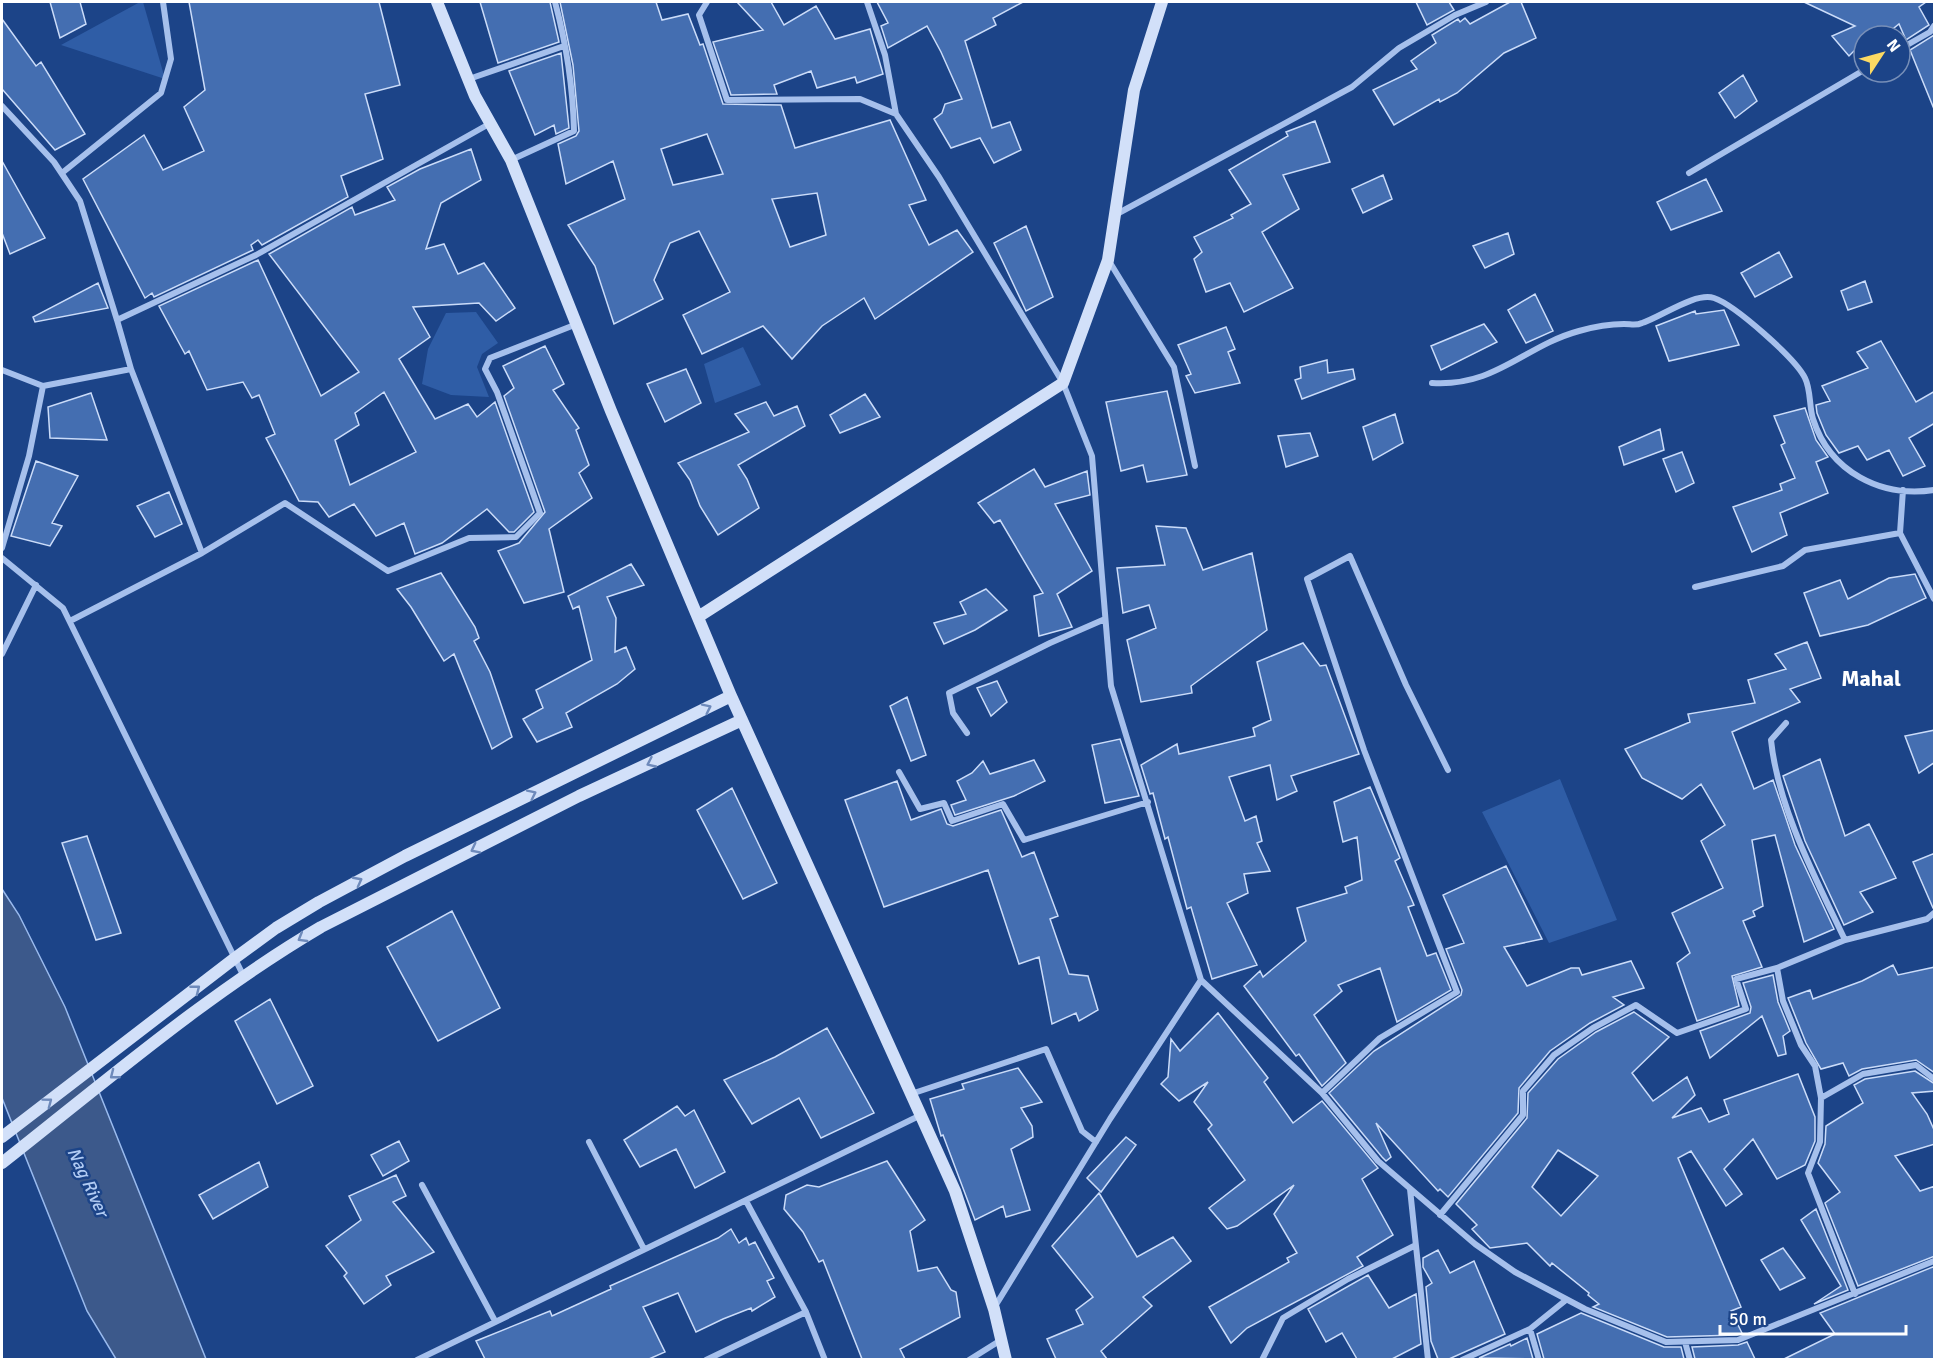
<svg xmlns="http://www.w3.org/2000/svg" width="1936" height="1361" font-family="Signika,sans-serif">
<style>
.green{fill:#2f5da6}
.water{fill:#3c598b;stroke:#99baee;stroke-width:1.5}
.building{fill:#446eb1;stroke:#cbdcf9;stroke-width:1.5;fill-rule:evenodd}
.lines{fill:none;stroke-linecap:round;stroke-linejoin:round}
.street{stroke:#a6c0ec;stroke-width:6}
.secondary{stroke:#d2e0f9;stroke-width:12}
.oneway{stroke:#6e8abb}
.labels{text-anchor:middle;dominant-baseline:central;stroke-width:5;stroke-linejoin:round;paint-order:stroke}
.water-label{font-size:18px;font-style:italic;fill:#b1cbf3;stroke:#1c4488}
.district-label{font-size:22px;font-weight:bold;fill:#fff;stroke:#1c4488}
</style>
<rect width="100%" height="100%" fill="#1c4488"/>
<!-- green -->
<path class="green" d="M140 2H143L165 79 61 45Z
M476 312 498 343 482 354 477 367 489 397 451 395 422 384 428 349 446 313Z
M743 347 761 385 715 403 704 364Z
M1560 779 1617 920 1549 943 1482 812Z"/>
<!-- water -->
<path class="water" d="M2 889 19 915 65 1007 206 1359H116L87 1311 2 1098Z"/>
<!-- building -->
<path class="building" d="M50 2H80L86 24 60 38Z
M189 2H379L400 85 365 94 383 159 341 176 348 197 262 245 258 240 251 245 253 250 154 297 152 293 145 298 83 179 144 135 163 170 204 151 184 107 205 90Z
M480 2H550L559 42 498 63Z
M560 2H656L662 20 688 14 700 45 703 44 723 104 781 105 795 148 890 120 926 200 909 205 929 245 957 230 973 252 875 319 864 298 822 326 792 359 763 326 702 354 683 315 730 292 699 231 670 243 654 280 663 299 614 324 595 266 568 225 625 199 613 161 566 184 558 144 576 136 579 131 573 65ZM707 134 723 174 673 185 661 149ZM817 193 826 235 790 247 772 199Z
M737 2H771L784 25 816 6 835 39 870 29 883 74 857 83 855 77 817 88 811 71 774 85 777 94 731 95 713 42 763 30Z
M877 2H1023L993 18 996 25 965 41 992 128 1010 122 1021 150 994 163 980 138 951 148 934 119 942 113 945 104 962 99 941 52 927 26 888 48 881 26 888 23Z
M1416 2H1449L1454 10 1427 25Z
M1510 2H1521L1536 38 1504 53 1457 93 1440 102 1439 99 1394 125 1373 90 1417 69 1411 61 1436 43 1432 35 1458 19 1460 22 1465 18 1470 24Z
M1804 2H1926L1919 7 1929 25 1906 40 1899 24 1884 36H1864V41L1849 56 1832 36 1855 26Z
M2 19 36 66 41 62 85 134 55 150 2 89Z
M1934 35 1935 109H1934L1910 50Z
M561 53 569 128 556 134 554 125 535 135 509 71Z
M1743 75 1757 101 1735 118 1719 93Z
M1315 121 1330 162 1283 175 1299 209 1262 232 1293 288 1244 312 1230 283 1206 292 1194 259 1202 252 1194 237 1233 218 1231 215 1251 204 1229 170 1288 136 1286 132Z
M471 149 481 180 441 203 426 249 444 244 458 274 484 263 515 308 496 321 479 303 413 307 430 337 399 359 435 419 468 404 477 417 495 402 534 512 514 532H509L487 509 442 543 415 554 404 523 376 536 354 504 329 517 318 502 299 501 266 438 275 434 259 395 252 398 243 382 207 390 189 351 185 354 159 306 258 260 321 396 359 372 269 254 352 207 355 215 395 200 387 187 420 169ZM384 392 416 452 350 485 335 440 359 425 355 413Z
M2 161 45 238 10 254 2 233Z
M1383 175 1392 199 1363 213 1352 189Z
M1706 179 1722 211 1671 230 1657 202Z
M1026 226 1053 297 1026 311 994 243Z
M1508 233 1514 254 1485 268 1473 246Z
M1779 252 1792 277 1755 297 1741 273Z
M1865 281 1872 302 1848 310 1841 291Z
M98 283 108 308 35 322 33 317Z
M1535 294 1553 331 1526 343 1508 310Z
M1724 310 1739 345 1669 361 1656 326 1695 311 1696 314Z
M1484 324 1497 342 1441 370 1431 346Z
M1226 327 1235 349 1228 352 1240 383 1195 393 1186 376 1191 374 1178 345Z
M1881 341 1916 402 1935 391V423L1909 438 1925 466 1903 476 1889 450 1867 460 1858 446 1839 453 1826 435 1817 413 1816 405 1830 401 1822 386 1868 368 1857 352Z
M545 346 564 384 553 390 579 428 576 430 589 465 579 473 592 498 549 529 564 592 524 603 498 551 519 543 545 512 504 396 514 388 503 366Z
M1327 360 1328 373 1353 369 1355 379 1302 399 1295 380 1301 378 1300 367Z
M686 369 701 403 665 422 647 384Z
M1167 391 1187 475 1147 482 1143 465 1121 471 1106 402Z
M91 393 107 440 50 438 48 407Z
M865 394 880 417 840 433 830 415Z
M766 402 774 416 797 406 805 426 738 465 747 479 759 508 718 535 700 506 690 480 678 463 749 432 735 414Z
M1805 408 1816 440 1828 457 1816 462 1828 493 1780 513 1787 535 1752 552 1733 507 1782 490 1780 484 1795 478 1781 445 1785 443 1774 416Z
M1395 414 1403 443 1373 460 1363 427Z
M1660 429 1664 450 1624 465 1619 447Z
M1310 433 1318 456 1286 467 1278 436Z
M1682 452 1694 483 1676 492 1663 459Z
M36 461 78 476 52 523 62 526 50 546 11 536Z
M1034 469 1045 487 1087 471 1090 495 1055 504 1092 571 1057 594 1072 627 1039 636 1034 596 1043 593 1000 520 994 523 978 503Z
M169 492 182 524 155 537 137 506Z
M1156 526 1186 528 1203 570 1252 553 1267 630 1191 686 1192 693 1141 702 1127 640 1156 628 1149 605 1123 613 1117 568 1165 565Z
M631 564 644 585 607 597 616 618 615 652 626 647 635 669 617 684 566 713 572 727 537 742 523 719 543 708 536 690 592 660 579 606 573 609 568 596Z
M441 573 475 627 479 638 474 641 490 672 512 737 492 749 454 654 444 661 411 607 397 589Z
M1915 574 1926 598 1868 625 1820 636 1804 593 1840 580 1848 599 1889 578Z
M986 589 1007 610 975 630 944 644 934 623 966 614 960 602Z
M1807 642 1821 678 1790 689 1800 702 1732 732 1754 789 1773 780 1795 845 1834 929 1804 942 1775 835 1752 840 1763 906 1753 911 1755 916 1743 921 1762 967 1732 976 1739 1006 1697 1021 1677 963 1690 953 1672 913 1723 888 1701 841 1725 825 1701 784 1682 799 1642 778 1625 749 1690 722 1688 714 1755 703 1748 680 1786 669 1775 654Z
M1303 643 1320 666 1326 665 1359 754 1291 776 1297 791 1277 800 1270 765 1229 777 1245 821 1256 816 1262 841 1257 843 1270 871 1244 874 1248 893 1227 903 1257 965 1212 979 1191 907 1187 909 1168 837 1165 839 1153 793 1150 794 1141 765 1177 744 1179 754 1255 736 1253 728 1271 720 1257 662Z
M997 681 1007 702 991 716 977 688Z
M907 697 926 755 911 761 890 706Z
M1935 730V762L1919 773 1905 736Z
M1120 739 1139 796 1105 803 1092 745Z
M1820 759 1845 836 1869 824 1896 878 1860 892 1873 912 1844 925 1805 841 1783 776Z
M1034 760 1045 781 1014 796 955 815 951 805 966 800 957 781 972 773 983 761 990 774Z
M897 781 911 820 941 809 947 824 953 826 1001 810 1022 857 1034 852 1058 916 1050 919 1069 974 1088 976 1098 1010 1079 1021 1076 1013 1052 1024 1039 957 1019 964 988 870 884 907 845 800Z
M1370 787 1400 858 1395 861 1414 905 1408 907 1427 956 1436 953 1451 990 1397 1022 1380 968 1338 985 1342 991 1314 1015 1346 1063 1322 1086 1299 1054 1296 1056 1244 986 1260 971 1263 977 1306 941 1297 908 1347 893 1345 887 1362 880 1357 837 1343 842 1334 802Z
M732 788 777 883 743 899 697 810Z
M87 836 121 933 96 940 62 843Z
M1935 853V908H1933L1913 862Z
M1506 866 1542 939 1504 947 1527 986 1571 968H1579L1582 975 1631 961 1644 988 1613 997 1624 1005 1590 1023 1550 1051 1519 1088 1518 1113 1448 1197 1440 1189 1438 1191 1376 1123 1391 1157 1386 1161 1382 1157 1329 1093 1374 1051 1461 995 1462 990 1446 949 1464 943 1443 895Z
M452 911 500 1008 438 1041 387 947Z
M1893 965 1898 975 1935 967V1073L1916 1060 1862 1069 1849 1076 1843 1063 1821 1069 1806 1043 1788 998 1810 990 1813 999 1862 981Z
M1773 975 1778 1002 1790 1031 1783 1036 1786 1054 1778 1056 1762 1016 1710 1058 1700 1031 1750 1013 1751 1007 1743 983Z
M270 999 313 1086 277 1104 235 1021Z
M1634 1012 1669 1037 1632 1073 1653 1101 1687 1077 1695 1095 1672 1118 1701 1108 1709 1122 1729 1114 1724 1100 1798 1074 1815 1117V1141L1805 1165 1777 1179 1753 1139 1724 1169 1742 1194 1726 1206 1691 1151 1678 1158 1741 1307 1731 1311 1742 1333 1737 1335 1667 1337 1593 1307 1599 1304 1588 1295 1589 1293 1552 1263 1550 1266 1527 1243 1490 1248 1472 1229 1477 1225 1456 1204 1527 1118 1528 1093 1558 1059 1596 1032ZM1558 1150 1598 1176 1561 1216 1532 1187Z
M1218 1013 1268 1078 1264 1082 1293 1123 1322 1101 1378 1168 1362 1179 1393 1235 1357 1257 1363 1266 1247 1328 1231 1343 1209 1307 1289 1262 1287 1258 1297 1253 1274 1214 1294 1185 1237 1226 1227 1229 1209 1208 1245 1180 1208 1129 1212 1125 1194 1102 1208 1082 1179 1101 1161 1084 1168 1077 1171 1039 1180 1051Z
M827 1028 874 1113 821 1138 799 1098 752 1124 724 1080 775 1057Z
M1018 1068 1042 1102 1021 1108 1032 1126 1033 1137 1011 1149 1030 1210 1006 1217 1003 1206 975 1220 943 1135 941 1136 930 1099 964 1089 962 1084Z
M1915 1071 1935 1084V1091L1912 1093 1927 1114 1935 1132V1144L1895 1156 1920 1191 1935 1186V1256L1858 1286 1825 1203 1840 1192 1818 1163 1825 1144 1826 1126 1863 1103 1854 1085 1865 1079Z
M677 1106 685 1116 694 1110 725 1172 695 1188 676 1149 640 1167 624 1140Z
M1126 1137 1136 1145 1101 1192 1087 1178Z
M399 1141 409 1161 383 1176 371 1155Z
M887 1161 925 1220 910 1231 918 1271 937 1267 951 1290 956 1292 960 1317 900 1349 905 1359H862L823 1260 819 1262 803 1232 784 1209 786 1195 807 1185 819 1187Z
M259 1162 268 1187 213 1219 199 1195Z
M396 1175 406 1196 393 1202 434 1252 386 1276 391 1285 364 1304 344 1276 347 1273 326 1246 361 1220 349 1196Z
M1099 1193 1137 1257 1173 1237 1191 1261 1143 1297 1152 1306 1101 1351 1107 1359H1056L1047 1339 1083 1324 1076 1310 1093 1297 1052 1246Z
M1816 1209 1848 1290 1814 1304 1841 1286 1801 1220Z
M731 1229 739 1243 746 1238 749 1245 755 1242 774 1278 767 1281 775 1297 752 1311 751 1308 723 1319 696 1332 678 1293 643 1307 665 1352 649 1359H485L476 1341 550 1311 552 1316 563 1311 611 1289 610 1286 718 1238Z
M1783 1248 1805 1278 1780 1290 1761 1260Z
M1438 1250 1450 1273 1474 1261 1505 1334 1449 1359H1438L1431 1341 1426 1287 1432 1283 1423 1267V1258Z
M1935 1266V1359H1784L1835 1334 1820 1313Z
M1368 1275 1389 1308 1416 1294 1421 1344 1392 1359H1357L1342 1333 1326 1342 1308 1309Z
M1581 1313 1664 1347H1681L1684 1359H1544L1537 1334Z
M1527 1338 1533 1359 1479 1358 1510 1344 1511 1346Z
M1747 1342 1755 1359H1695L1692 1347 1738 1345Z"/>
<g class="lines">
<!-- street -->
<path class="street" d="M707 2 699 15 727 100 860 99 896 114 939 177 1063 383 1092 456 1111 686 1201 980 1322 1093 1378 1161 1475 1244 1515 1272 1585 1309 1666 1342 1738 1340 1934 1261
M867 2 885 55 896 114
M1900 49 1930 32 1934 26
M469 79 564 46
M2 106 54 162 80 201 117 320
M511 160 574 131C573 88 566 43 555 2
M62 173 161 93 171 59 163 2
M1689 173 1864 70
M1115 215 1352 87 1399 48 1455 15 1486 2
M1109 261 1174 367 1195 466
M131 369 202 553
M2 370 43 386
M1432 383C1496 387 1524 346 1579 331 1593 327 1610 324 1624 324 1631 324 1636 326 1642 323 1661 317 1695 292 1714 298 1735 305 1796 359 1805 378 1811 390 1809 406 1813 419 1830 472 1881 498 1934 490
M1903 490 1900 533 1934 599
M2 548 29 456 43 386 131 369 117 320 256 255 489 124
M2 558 63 608 244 977
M1695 587 1783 566 1805 550 1900 533
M70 621 202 553 285 503 388 571 469 538 516 537 540 513 497 392 485 369 490 358 577 324
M2 654 36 585
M1786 723 1771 740C1778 808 1816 879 1845 940
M967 733 953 713 949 693 1050 643 1105 619
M899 772 920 809 944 803 952 821 1003 804 1024 840 1148 802
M1777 968 1783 1001 1801 1045 1815 1066 1821 1098
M1322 1093 1380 1038 1457 992 1364 750 1307 579 1350 556 1406 685 1448 770
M911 1094 1046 1049 1082 1131 1096 1142
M589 1142 644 1249
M422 1185 495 1321
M1410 1189 1428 1360
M746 1201 806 1312 825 1360
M1440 1215 1523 1115V1091L1554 1055 1593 1028 1636 1005 1677 1033 1746 1009 1736 979 1777 968 1845 940 1927 919 1934 913
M1855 1294 1808 1173 1820 1142 1821 1098 1863 1074 1916 1065 1934 1079
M994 1308 1110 1119 1201 980
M1530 1329 1539 1360
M1685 1342 1690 1360
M417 1360 921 1115
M706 1360 806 1312
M969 1360 1001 1340
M1262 1360 1283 1318 1348 1279 1414 1246
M1462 1360 1530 1329 1566 1300"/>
<!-- secondary -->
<path class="secondary" d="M437 2 475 96 511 160 611 411 731 696 955 1191 994 1309 1006 1360
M698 617 1063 383 1108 260 1134 90 1162 2
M2 1137 235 958 276 928 319 902 405 856 731 696
M2 1163C105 1082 207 994 321 927L579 796 742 720"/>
</g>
<!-- one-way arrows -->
<defs><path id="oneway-chevron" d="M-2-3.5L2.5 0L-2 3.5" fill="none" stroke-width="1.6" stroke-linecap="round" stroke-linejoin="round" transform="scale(1.5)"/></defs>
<g class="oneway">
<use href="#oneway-chevron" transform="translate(707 708) rotate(-26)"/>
<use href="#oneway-chevron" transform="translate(651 763) rotate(155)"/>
<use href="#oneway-chevron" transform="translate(532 794) rotate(-26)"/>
<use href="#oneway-chevron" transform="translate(475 849) rotate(153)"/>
<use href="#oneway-chevron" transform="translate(358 881) rotate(-28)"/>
<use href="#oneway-chevron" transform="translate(302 938) rotate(149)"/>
<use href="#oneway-chevron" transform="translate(196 989) rotate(-38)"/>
<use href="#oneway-chevron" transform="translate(114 1075) rotate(142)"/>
<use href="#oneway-chevron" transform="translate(48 1102) rotate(-37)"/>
</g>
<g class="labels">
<!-- water labels -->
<g class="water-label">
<text transform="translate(88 1182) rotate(65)">Nag River</text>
</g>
<!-- district labels -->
<g class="district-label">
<text x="1871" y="678">Mahal</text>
</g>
</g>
<!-- border -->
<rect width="1936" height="1361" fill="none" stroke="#ffffff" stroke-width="6"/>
<!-- north arrow -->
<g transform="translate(1882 54) rotate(54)"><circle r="28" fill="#1c4488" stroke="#778fb8" stroke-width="1.5"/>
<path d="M0-4.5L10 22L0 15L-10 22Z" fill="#fcda63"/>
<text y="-9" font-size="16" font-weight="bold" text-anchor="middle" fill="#ffffff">N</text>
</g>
<!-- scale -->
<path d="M1720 1325v9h186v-9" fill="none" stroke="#ffffff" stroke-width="3"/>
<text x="1729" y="1325" font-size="18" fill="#ffffff" stroke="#1c4488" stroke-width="4.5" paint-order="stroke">50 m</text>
</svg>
